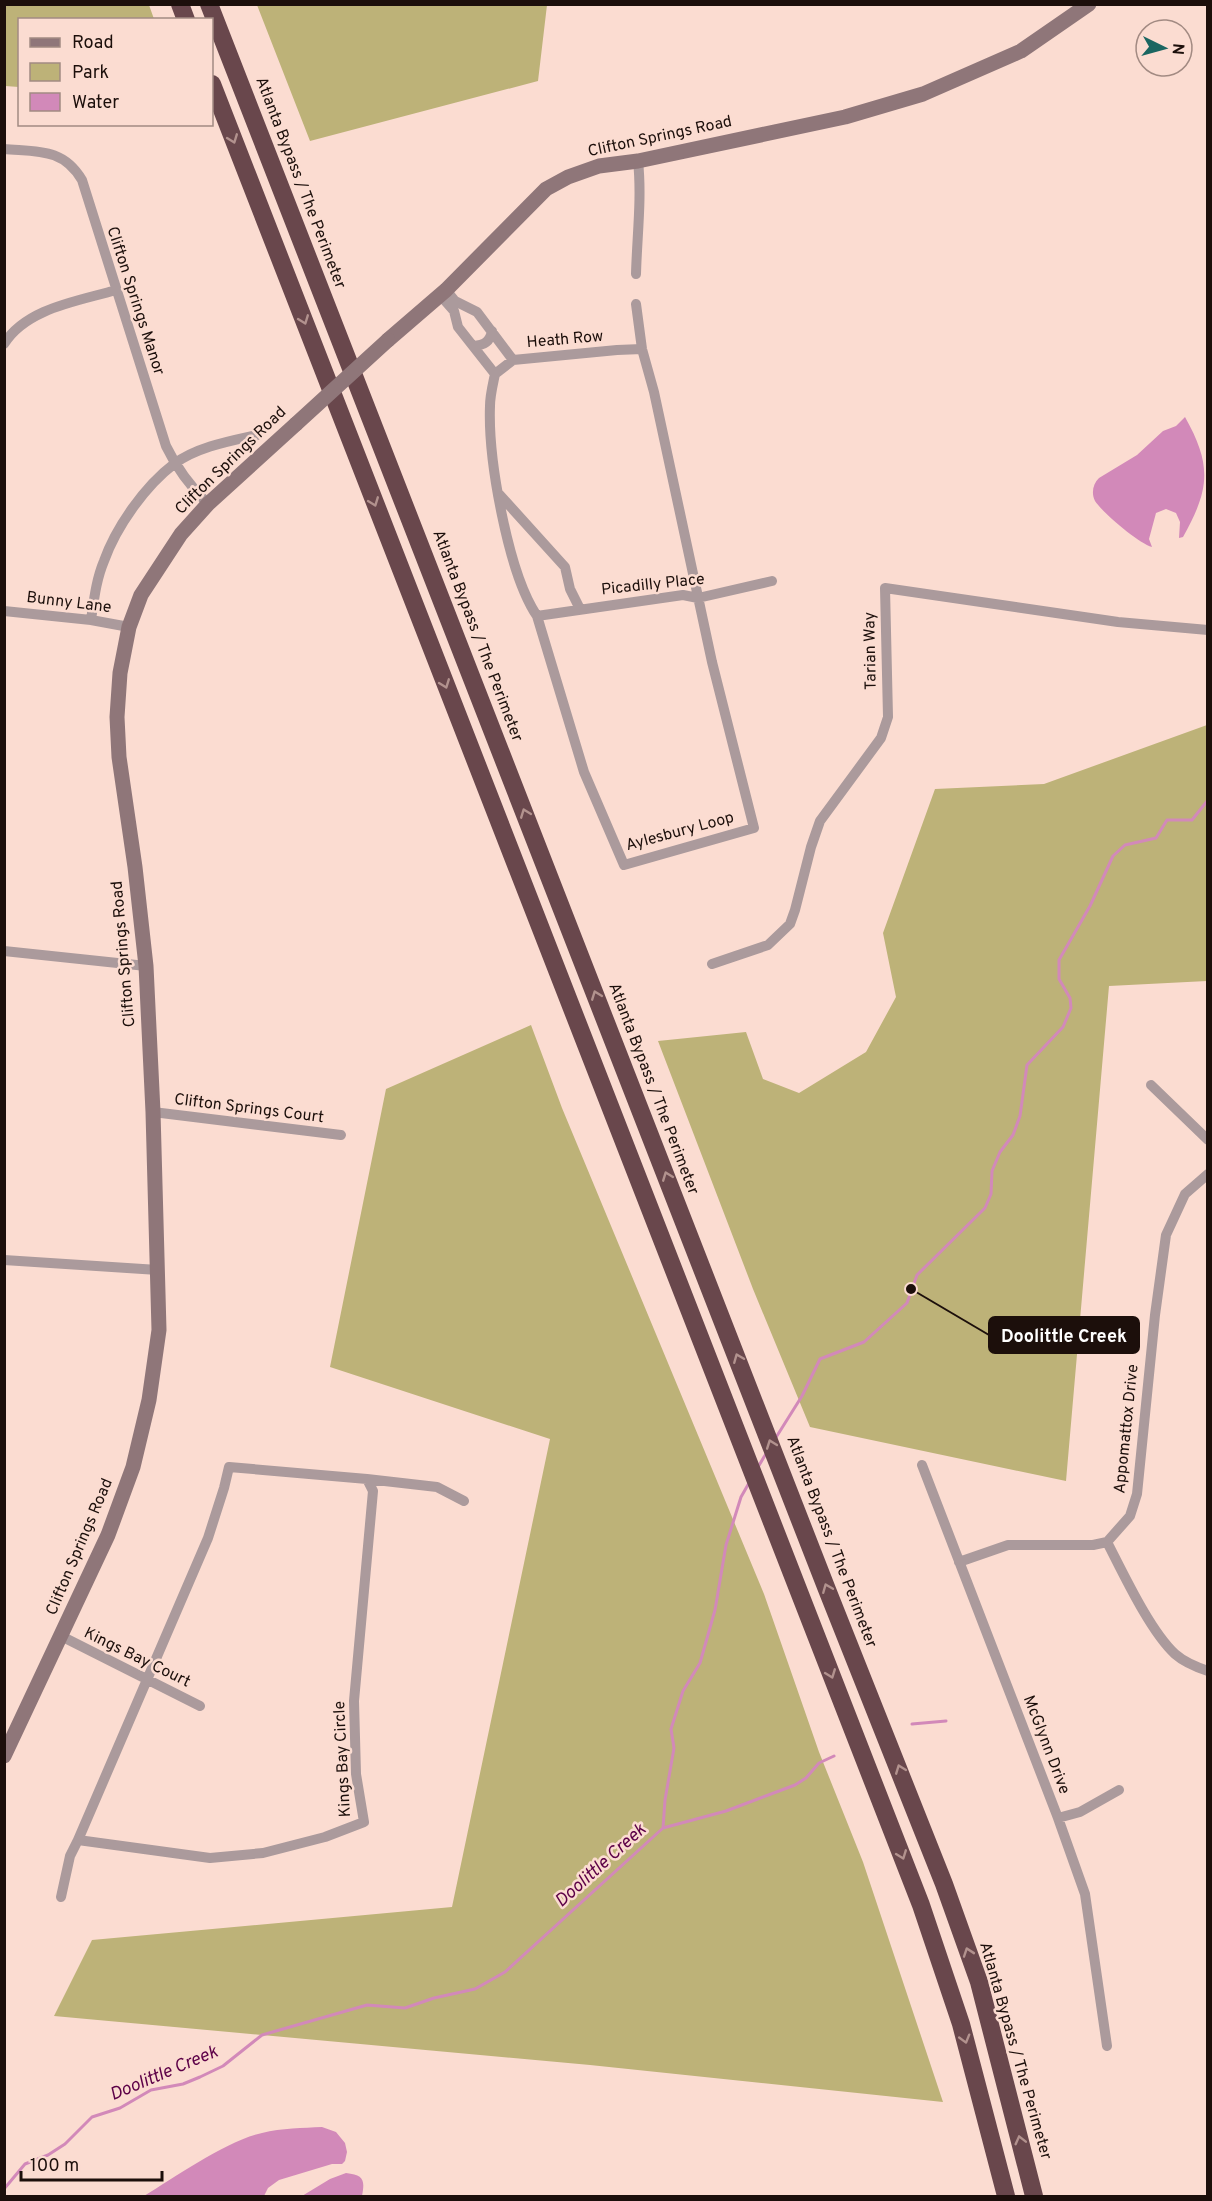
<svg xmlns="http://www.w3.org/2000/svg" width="1212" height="2201" font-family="Overpass,sans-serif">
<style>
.green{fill:#bdb278}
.water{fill:#d289b9}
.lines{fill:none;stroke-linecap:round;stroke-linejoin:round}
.stream{stroke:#d289b9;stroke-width:3}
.street{stroke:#ab9a9c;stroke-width:10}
.secondary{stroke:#8f7679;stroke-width:15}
.highway{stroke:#69474c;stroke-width:18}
.secondary-bridge{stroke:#8f7679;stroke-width:15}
.oneway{stroke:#b2928e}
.labels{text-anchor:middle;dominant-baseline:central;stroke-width:5;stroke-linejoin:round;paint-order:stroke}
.street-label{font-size:16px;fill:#1c0f0b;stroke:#fbdcd1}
.water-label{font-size:18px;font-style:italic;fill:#5c0047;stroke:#fbdcd1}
.leader{fill:none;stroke:#1c0f0b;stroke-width:2}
.callout-dot{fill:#1c0f0b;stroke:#fbdcd1;stroke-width:2}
.callout{fill:#1c0f0b;stroke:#1c0f0b;stroke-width:2}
.callout-label{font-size:18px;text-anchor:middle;font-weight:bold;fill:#fff}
</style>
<rect width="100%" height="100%" fill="#fbdcd1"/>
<!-- green -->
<path class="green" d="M4 5H149L154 19 20 20 19 87 5 86Z
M257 5H547L538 81 310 141Z
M1207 725V981L1109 986 1066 1481 810 1427 753 1289 658 1041 746 1032 763 1079 799 1093 866 1052 896 997 883 933 935 789 1044 784Z
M531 1025 562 1108 764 1594 819 1752 863 1862 943 2102 590 2065 54 2016 92 1940 452 1907 550 1439 330 1367 386 1089Z"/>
<!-- water -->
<path class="water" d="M1185 417C1212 465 1210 489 1183 537L1179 538 1180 522 1176 513 1166 509 1156 513 1149 539 1152 547C1138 543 1103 513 1095 501 1091 493 1093 484 1099 478L1137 455 1163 431 1176 426Z
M322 2127 336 2132 345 2143 347 2152 345 2161 342 2164H332L279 2180 268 2188 264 2196H144C175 2177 228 2140 262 2133 282 2128 303 2128 322 2127Z
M346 2173C364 2175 365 2180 362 2196H302L330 2179Z"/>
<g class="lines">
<!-- stream -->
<path class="stream" d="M775 1439 802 1396 820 1359 864 1342 907 1303 917 1275 985 1208 991 1194 992 1171 1000 1152 1013 1135 1020 1116 1027 1065 1063 1027 1071 1008 1070 998 1059 979V960L1090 906 1113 856 1125 845 1156 838 1167 820H1192L1208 800
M758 1467 767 1452
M912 1724 946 1721
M663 1828 726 1811 795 1785 806 1778 819 1763 834 1756
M4 2189 25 2164 48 2155 65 2144 92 2117 120 2108 151 2090 183 2084 200 2077 223 2066 262 2035 367 2005 405 2008 434 1998 475 1989 505 1972 663 1828 665 1800 674 1748 671 1729 683 1691 700 1663 715 1610 726 1545 741 1497 749 1483"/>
<!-- street -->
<path class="street" d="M4 149C38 152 63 148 82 180L166 446C177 469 190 486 208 504
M636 274C637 236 642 198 638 161
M447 291 455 301 477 312 513 360
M440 295 454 311 458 327 495 374C493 384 490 395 490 406 488 459 508 573 537 616L584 772 624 865 754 828 712 662 654 392 642 349 636 304
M4 344C26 308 79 301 116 290
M474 346C484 345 490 342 492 331
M495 374 513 360 617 350 642 349
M499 494 565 567 570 589 580 609
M4 611 91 620 129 627
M537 616 683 595 698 598 772 581
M91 620C94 600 96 580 104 561 116 527 145 486 174 464 197 447 230 441 257 435
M4 951 146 966
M712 964 768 945 790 924 795 910 811 847 820 821 881 738 888 717 885 588 1118 622 1208 630
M1151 1085 1208 1140
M153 1112 341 1135
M4 1260 158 1270
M922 1465 1058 1818 1085 1894 1107 2046
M229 1467 367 1479 373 1491 354 1701 356 1774 364 1822 325 1837 263 1853 210 1858 78 1840 208 1538 224 1488Z
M367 1479 437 1487 464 1501
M1107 1542C1123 1573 1150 1631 1175 1654 1184 1662 1196 1667 1208 1671
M959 1562 1008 1545H1093L1107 1542 1130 1516 1137 1494 1155 1315 1166 1235 1185 1194 1208 1174
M61 1636 200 1706
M1058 1818 1080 1812 1119 1790
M61 1897 70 1856 78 1840"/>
<!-- secondary -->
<path class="secondary" d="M388 340 446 290 546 189 568 177 599 166 638 161 845 117 923 94 1021 51 1089 4
M4 1756 108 1535 133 1467 149 1400 159 1330 153 1112 146 966 135 867 119 757 117 717 120 673 129 627 141 595 181 534 208 504 296 424"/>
<!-- highway -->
<path class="highway" d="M180 4 186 20
M209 4 826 1587 944 1884 979 1982 1034 2196
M212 84 921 1905 961 2024 1006 2196"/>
<!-- secondary-bridge -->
<path class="secondary-bridge" d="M296 424 388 340"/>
</g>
<!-- one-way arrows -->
<defs><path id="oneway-chevron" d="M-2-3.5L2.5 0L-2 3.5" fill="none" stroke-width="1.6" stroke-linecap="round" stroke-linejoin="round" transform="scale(1.5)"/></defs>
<g class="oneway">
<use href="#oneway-chevron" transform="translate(233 139) rotate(69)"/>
<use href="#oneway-chevron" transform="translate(304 320) rotate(69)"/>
<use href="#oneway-chevron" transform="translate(374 502) rotate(69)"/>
<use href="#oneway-chevron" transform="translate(445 684) rotate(69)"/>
<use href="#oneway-chevron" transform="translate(525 813) rotate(-111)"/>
<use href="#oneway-chevron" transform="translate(596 995) rotate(-111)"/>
<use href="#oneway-chevron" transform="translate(667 1176) rotate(-111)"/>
<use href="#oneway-chevron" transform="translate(738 1358) rotate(-112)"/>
<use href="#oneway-chevron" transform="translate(771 1444) rotate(-110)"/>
<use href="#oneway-chevron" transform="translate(827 1588) rotate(-112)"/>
<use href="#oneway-chevron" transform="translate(831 1674) rotate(69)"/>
<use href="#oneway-chevron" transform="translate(900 1769) rotate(-111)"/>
<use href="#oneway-chevron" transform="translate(902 1855) rotate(69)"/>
<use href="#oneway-chevron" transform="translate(968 1952) rotate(-109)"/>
<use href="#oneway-chevron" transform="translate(965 2039) rotate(74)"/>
<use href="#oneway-chevron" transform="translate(1020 2140) rotate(-104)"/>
</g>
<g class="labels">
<!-- street labels -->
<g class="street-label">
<text transform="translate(660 137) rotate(-12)">Clifton Springs Road</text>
<text transform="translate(300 183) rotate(69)">Atlanta Bypass / The Perimeter</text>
<text transform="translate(135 301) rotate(72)">Clifton Springs Manor</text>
<text transform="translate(565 340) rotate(-5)">Heath Row</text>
<text transform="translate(231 461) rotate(-44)">Clifton Springs Road</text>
<text transform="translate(653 585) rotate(-6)">Picadilly Place</text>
<text transform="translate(69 603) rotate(7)">Bunny Lane</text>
<text transform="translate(477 636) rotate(69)">Atlanta Bypass / The Perimeter</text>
<text transform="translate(871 651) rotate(-91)">Tarian Way</text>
<text transform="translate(680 832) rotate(-15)">Aylesbury Loop</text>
<text transform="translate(124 954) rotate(-95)">Clifton Springs Road</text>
<text transform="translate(653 1089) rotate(69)">Atlanta Bypass / The Perimeter</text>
<text transform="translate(249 1109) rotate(7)">Clifton Springs Court</text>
<text transform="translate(1127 1429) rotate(-84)">Appomattox Drive</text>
<text transform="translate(831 1542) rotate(69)">Atlanta Bypass / The Perimeter</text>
<text transform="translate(80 1547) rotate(-67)">Clifton Springs Road</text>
<text transform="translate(137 1658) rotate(26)">Kings Bay Court</text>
<text transform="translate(1046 1745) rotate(69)">McGlynn Drive</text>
<text transform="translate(343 1759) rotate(-93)">Kings Bay Circle</text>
<text transform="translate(1015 2051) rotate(74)">Atlanta Bypass / The Perimeter</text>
</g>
<!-- water labels -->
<g class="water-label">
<text transform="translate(601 1866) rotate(-42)">Doolittle Creek</text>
<text transform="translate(164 2074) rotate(-23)">Doolittle Creek</text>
</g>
</g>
<!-- callouts -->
<path class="leader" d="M911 1289L989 1335"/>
<circle class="callout-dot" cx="911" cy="1289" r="6"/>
<rect class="callout" x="989" y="1317" width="150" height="36" rx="6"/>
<g class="callout-label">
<text x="1064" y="1342">Doolittle Creek</text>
</g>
<!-- border -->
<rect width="1212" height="2201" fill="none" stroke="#1c0f0b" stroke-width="12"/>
<!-- legend -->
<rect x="18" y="18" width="195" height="108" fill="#fbdcd1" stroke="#a28a82" stroke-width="1.5"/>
<rect x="30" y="38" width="30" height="9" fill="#8f7679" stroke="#a28a82" stroke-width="1.5"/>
<text x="72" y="48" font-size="18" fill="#1c0f0b">Road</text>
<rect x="30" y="63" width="30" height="18" fill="#bdb278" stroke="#a28a82" stroke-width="1.5"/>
<text x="72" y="78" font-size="18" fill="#1c0f0b">Park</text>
<rect x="30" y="93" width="30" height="18" fill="#d289b9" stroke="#a28a82" stroke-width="1.5"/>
<text x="72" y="108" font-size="18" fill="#1c0f0b">Water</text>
<!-- north arrow -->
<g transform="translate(1164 48) rotate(95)"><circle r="28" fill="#fbdcd1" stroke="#a28a82" stroke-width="1.5"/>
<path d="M0-4.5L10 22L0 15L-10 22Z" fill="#1b6661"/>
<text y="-9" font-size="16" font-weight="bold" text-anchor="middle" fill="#1c0f0b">N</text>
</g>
<!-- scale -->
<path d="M21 2171v9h141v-9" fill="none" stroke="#1c0f0b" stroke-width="3"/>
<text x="30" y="2171" font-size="18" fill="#1c0f0b" stroke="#fbdcd1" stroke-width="4.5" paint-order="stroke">100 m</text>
</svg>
